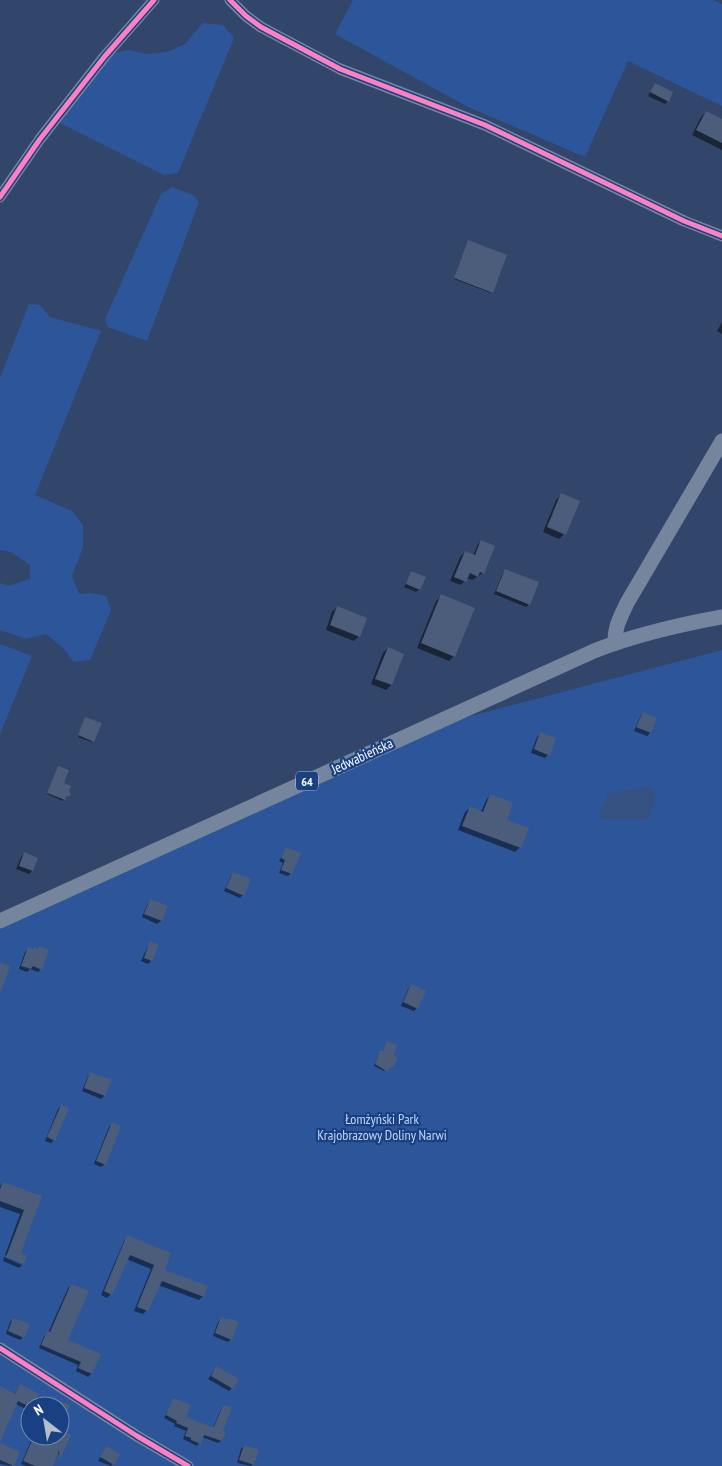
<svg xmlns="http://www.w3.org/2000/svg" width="722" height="1466" font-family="'PT Sans Narrow',sans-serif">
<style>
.green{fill:#2d569a;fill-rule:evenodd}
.water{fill:#345181}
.shadow{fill:#0007}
.building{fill:#4b5d7a}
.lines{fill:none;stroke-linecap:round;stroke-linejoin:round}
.minor{stroke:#7787a0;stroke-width:11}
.major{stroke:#76859e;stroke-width:15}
.cycleway-casing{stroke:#194082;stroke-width:8}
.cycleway{stroke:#ff80c0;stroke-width:5}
.labels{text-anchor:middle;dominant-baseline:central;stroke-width:4.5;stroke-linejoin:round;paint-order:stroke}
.shield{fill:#194082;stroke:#bac6da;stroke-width:1}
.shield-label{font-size:12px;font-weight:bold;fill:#fff}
.street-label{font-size:14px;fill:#fff;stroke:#194082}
.park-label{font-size:14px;fill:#c2d7f8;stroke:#194082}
</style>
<rect width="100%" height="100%" fill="#31466a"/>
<!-- green -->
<path class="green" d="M353 0H713L722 4V106L628 61 585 157 468 107 335 34Z
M203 23 223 25 234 38 178 173 164 175 60 123 105 62 115 53 128 50 147 54 167 52 185 44Z
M172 187 193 195 199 202 147 341 108 327 105 319 161 194Z
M29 304 40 305 50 317 101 331 35 495 72 511 83 525V547L72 576 79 594 91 593 106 596 111 610 90 660 74 662 63 648 46 634 26 639 0 630V583L8 586 30 579V565L11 552 0 550V378Z
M0 644 32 656 0 734Z
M722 650V1466H0V926L463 718ZM30 1406H60V1436H30Z"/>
<!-- water -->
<path class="water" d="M650 786C660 795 652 807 649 818L643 819H601L599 814 609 793Z"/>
<!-- shadow -->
<path class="shadow" d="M655 84 668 101 665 104 648 96Z
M706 112 722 120V150L692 135 701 117Z
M467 243 492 292 491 293 454 279Z
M722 322V334L717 331Z
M561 495 564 534 559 539 543 532 556 500Z
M481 541 483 573 472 580 467 578 461 585 450 581 460 557 465 552 473 556 477 546Z
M506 570 529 604 526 607 494 594 503 573Z
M412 573 419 589 416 592 404 587Z
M441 596 454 656 449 661 417 648 436 601Z
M337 607 359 636 354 641 326 630 332 612Z
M388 648 403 654 391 685 386 690 371 684 383 653Z
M643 714 650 733 647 736 634 731 640 717Z
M84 720 93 741 92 742 78 737Z
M540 734 548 755 545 758 531 753 537 737Z
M57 769 62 784 67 791 63 801 47 794Z
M490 795 520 847 515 852 458 830 465 812 470 808 481 812 486 800Z
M286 849 291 873 288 876 279 873 283 863 279 861Z
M24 853 32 871 29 874 16 869 21 857Z
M234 873 243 895 240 898 224 891 231 876Z
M151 900 167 907 161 921 157 924 142 917 148 903Z
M151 943V961L148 964 141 961 148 946Z
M40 947 41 969 38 972 30 969 27 972 19 969 25 952 28 949 37 950Z
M411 986 417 1008 414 1011 401 1006 408 989Z
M387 1043 392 1056V1067L384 1071 374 1066 379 1053H382Z
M91 1073 104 1096 101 1099 82 1091 88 1076Z
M61 1106 54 1140 51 1143 45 1141 58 1109Z
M112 1124 105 1164 101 1167 94 1164 109 1127Z
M3 1183 40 1197 19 1254 25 1257 22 1264V1262L5 1255 20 1214 0 1207V1186Z
M128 1237 163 1271 203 1296 199 1300 158 1285 147 1310 143 1314 134 1311 151 1269 126 1259 111 1294 107 1298 101 1295 124 1241Z
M4 1257 22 1265 19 1268 3 1261Z
M71 1285 67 1341 91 1374 88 1377 76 1371 78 1365 39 1348 44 1336 48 1333 68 1288Z
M14 1319 23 1337 20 1340 6 1334 10 1322Z
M222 1319 231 1339 228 1342 213 1336 218 1322Z
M216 1367 232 1388 229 1391 208 1379Z
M20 1385 37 1394 27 1410 16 1404 0 1438V1387L14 1395Z
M174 1400 185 1417 213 1428 221 1409 223 1407 221 1441 218 1443 202 1437 197 1446 183 1439 186 1431 174 1426 175 1424 164 1418Z
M60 1431 70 1436 60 1454 57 1453 52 1466H26L21 1464 33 1436H60Z
M0 1444 12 1465V1466L0 1464Z
M244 1446 253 1464 251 1466 237 1463 241 1449Z
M106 1447 113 1464 111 1466 98 1461Z"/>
<!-- building -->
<path class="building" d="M655 83 673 92 669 102 650 92Z
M706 111 722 119V143L696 130Z
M468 240 507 255 493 293 454 278Z
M561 493 580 501 566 535 547 527Z
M481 540 495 546 484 574 480 572 478 577 470 573 466 582 454 577 465 551 475 555Z
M505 569 539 582 530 605 496 591Z
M411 571 426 577 420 590 406 584Z
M441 594 475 608 455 657 421 643Z
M337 606 367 618 360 637 330 625Z
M388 647 404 654 392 685 375 679Z
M643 712 657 718 651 733 636 727Z
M85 717 102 723 94 742 78 735Z
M540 732 556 738 550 756 534 749Z
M58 766 69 770 64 783 71 786 69 791 71 795 66 797 65 800 47 793Z
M490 794 513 803 507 820 529 828 521 848 462 826 470 806 483 812Z
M286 847 301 853 292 874 281 870 285 860 281 858Z
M24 852 38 858 33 871 19 866Z
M233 872 251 879 244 896 226 888Z
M150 899 168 906 162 921 144 914Z
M150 941 159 945 152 961 144 958Z
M39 946 49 950 42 970 33 966 31 969 21 966 28 947 34 949V947L38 949Z
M0 962 10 966 1 991H0Z
M411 984 426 991 418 1009 403 1002Z
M387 1041 397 1045 394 1056 398 1057 394 1066 386 1071 375 1064 380 1050 383 1051Z
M90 1072 112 1080 105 1096 84 1088Z
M61 1105 69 1108 55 1141 47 1137Z
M112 1122 121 1126 106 1165 96 1161Z
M3 1182 42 1196 21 1253 27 1256 24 1264 6 1257 24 1210 0 1201V1189Z
M127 1235 171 1253 165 1270 208 1286 204 1297 162 1281 148 1311 137 1307 154 1265 130 1255 112 1295 104 1291Z
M71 1284 89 1291 68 1340 101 1354 92 1374 78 1368 81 1362 41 1345 47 1331 50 1332Z
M221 1317 228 1320 229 1318 239 1322 232 1340 215 1333Z
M13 1318 30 1324 24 1338 8 1331Z
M216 1366 239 1379 233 1389 211 1376Z
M20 1384 39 1394 30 1407 18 1401 0 1442V1386L15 1394Z
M173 1398 191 1405 186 1417 212 1427H214L223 1405 232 1408 223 1431 226 1432 222 1441 204 1435 201 1444 191 1440V1438L185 1436 188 1428 176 1423 177 1421 166 1415Z
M60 1401 70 1405 60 1429Z
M60 1430 71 1435 60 1460 59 1450 53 1466H35L23 1461 34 1436H60Z
M0 1443 20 1452 14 1466 0 1460Z
M244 1445 259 1450 254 1465 239 1460Z
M106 1446 120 1454 114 1465 100 1457Z"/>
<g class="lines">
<!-- minor -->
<path class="minor" d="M230 0 246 16 261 27 340 69 485 125 684 221 722 236
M0 197 40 139 105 56 154 0
M0 1348 137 1436 188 1466"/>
<!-- major -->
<path class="major" d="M615 643C614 628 621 616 627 603L722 441
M0 921 594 651C635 635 678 625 722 617"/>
<defs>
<path id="cycleway" d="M230 0 246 16 261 27 340 69 485 125 684 221 722 236
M0 197 40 139 105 56 154 0
M0 1348 137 1436 188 1466"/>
</defs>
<!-- cycleway casing -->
<use href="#cycleway" class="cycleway-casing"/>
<!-- cycleway -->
<use href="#cycleway" class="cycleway"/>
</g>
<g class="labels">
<!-- shield labels -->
<rect class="shield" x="296" y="771.5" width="22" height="19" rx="4"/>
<g class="shield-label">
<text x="307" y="781">64</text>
</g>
<!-- street labels -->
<g class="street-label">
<text transform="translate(362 756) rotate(-25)">Jedwabieńska</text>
</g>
<!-- park labels -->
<g class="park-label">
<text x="382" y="1119">Łomżyński Park<tspan x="382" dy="16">Krajobrazowy Doliny Narwi</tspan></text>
</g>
</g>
<!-- north arrow -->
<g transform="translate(45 1421) rotate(329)"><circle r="24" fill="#194082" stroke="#758cb4"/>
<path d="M0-4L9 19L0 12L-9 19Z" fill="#b7becb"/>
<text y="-8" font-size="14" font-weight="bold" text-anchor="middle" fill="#ffffff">N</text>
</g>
</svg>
